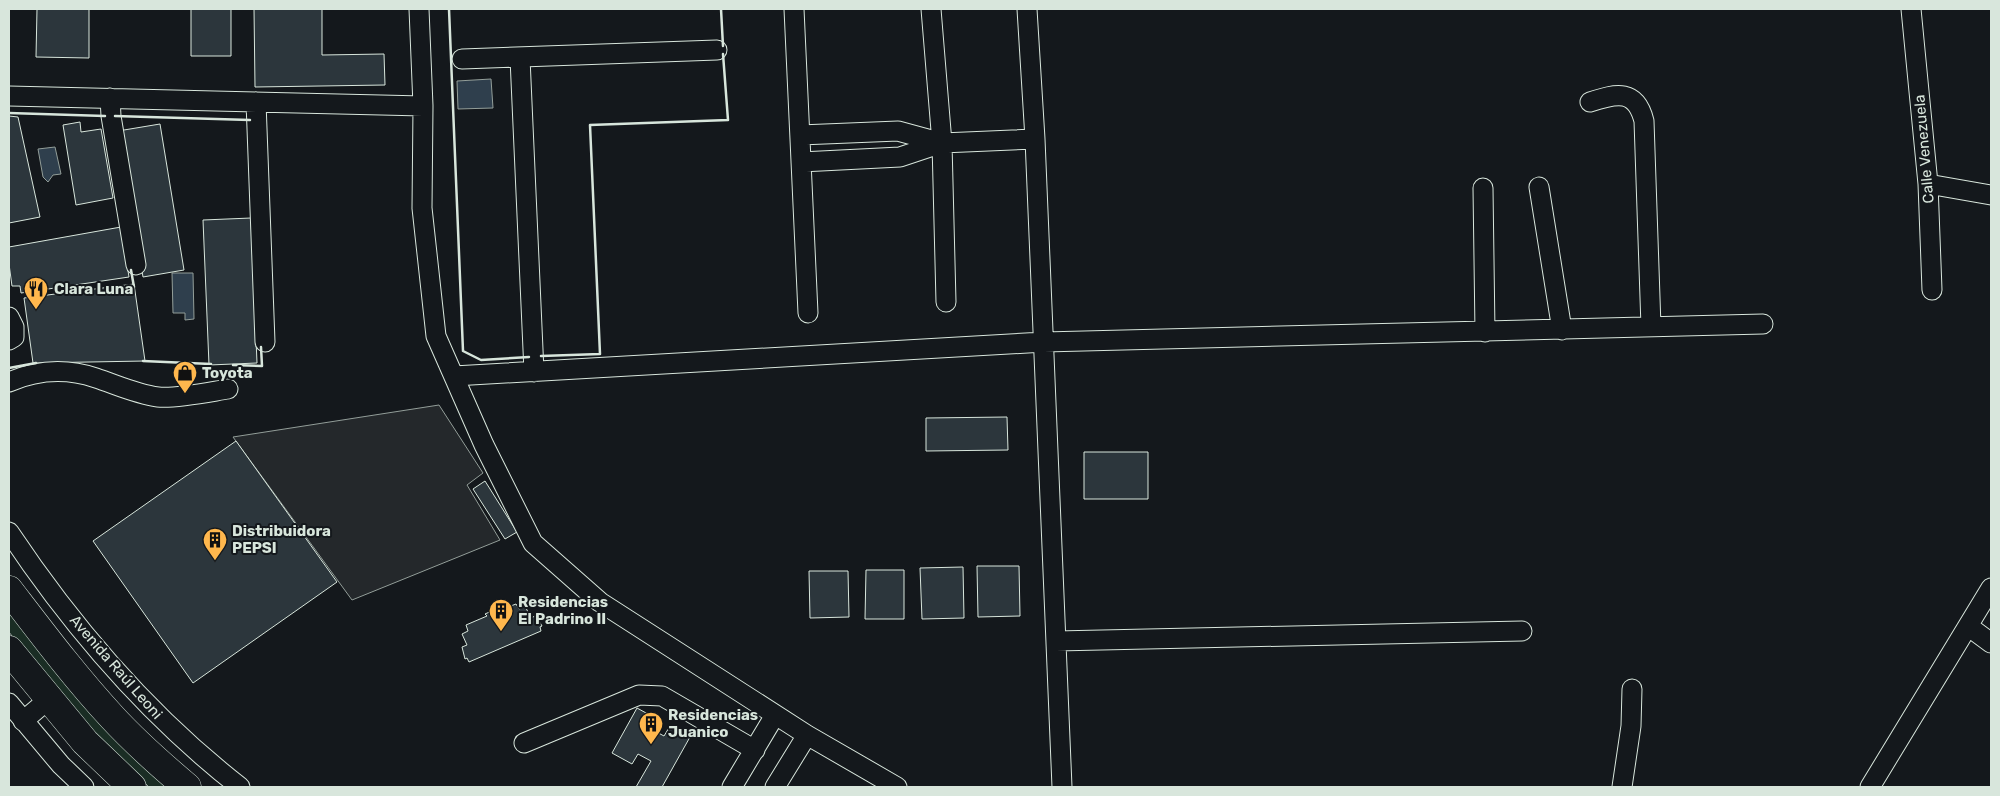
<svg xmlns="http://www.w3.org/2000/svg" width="2000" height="796" font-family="Rubik,sans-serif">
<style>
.green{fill:#1a2d24;stroke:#939e99}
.parking{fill:#24282b;stroke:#939e99}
.water{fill:#2f3f4d;stroke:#939e99}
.building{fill:#2c363c;stroke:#d8e6dc}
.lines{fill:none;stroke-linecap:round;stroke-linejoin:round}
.minor-casing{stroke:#d8e6dc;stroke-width:21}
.highway-casing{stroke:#d8e6dc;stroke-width:29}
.minor{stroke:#14181c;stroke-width:19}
.highway{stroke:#14181c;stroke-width:28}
.wall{stroke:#d8e6dc;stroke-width:2.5}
.labels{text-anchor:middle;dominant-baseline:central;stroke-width:4;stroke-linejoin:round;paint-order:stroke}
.street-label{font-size:15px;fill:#d8e6dc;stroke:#14181c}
.poi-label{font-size:15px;font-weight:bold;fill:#d8e6dc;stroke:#14181c;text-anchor:start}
</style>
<rect width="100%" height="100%" fill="#14181c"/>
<!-- green -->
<path class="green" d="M9 600 173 787H149L99 737 30 660 9 632Z"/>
<!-- parking -->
<path class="parking" d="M439 405 483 473 467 485 500 540 352 600 233 437Z"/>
<!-- water -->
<path class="water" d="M491 79 493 108 458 109 457 81Z
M55 147 61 174 53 175 48 182 43 177 38 149Z
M172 273H193L194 319 185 320V313H173Z"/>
<!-- building -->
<path class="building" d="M37 9H89V58L36 57Z
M191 9H231V56H191Z
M254 9H322V55L384 54 385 85 255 87Z
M9 116 18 117 40 217 9 223Z
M80 122 81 132 101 129 113 198 76 205 63 125Z
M160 124 184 270 143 277 118 131Z
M251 218 257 363 209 365 203 220Z
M121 227 129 277 21 293 20 286H12L9 264V247Z
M134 284 145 361 33 363 24 298Z
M1007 417 1008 450 926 451V418Z
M236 441 337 582 193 683 93 541Z
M1084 452H1148V499H1084Z
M485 481 517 532 505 539 473 489Z
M977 566H1019L1020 616 978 617Z
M963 567 964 618 922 619 920 568Z
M866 570H904V619H865Z
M809 571H848L849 617 810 618Z
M516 604 519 609 525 606 531 618 535 616 536 619H538L542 626 540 627 541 631 469 662 467 658 465 659 462 647 467 645 462 634 468 631 466 625 487 616 485 614 494 610 495 612Z
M637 708 657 719 651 729 664 736 670 726 690 737 662 787H636L651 761 638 754 632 764 612 753Z"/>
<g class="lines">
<defs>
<path id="minor" d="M419 9 423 106 422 208 436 336 484 445 533 543 600 602 807 735 897 787
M794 9 808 313
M931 9 942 143 946 302
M1027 9 1035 139 1062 787
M1911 9 1928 184 1932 290
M520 58 534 372
M462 59 717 50
M9 96 423 106
M110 98 111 116 136 265
M256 102 265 342
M1590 102C1617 93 1636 89 1644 121L1651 327
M800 135 898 131 942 143
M801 162 900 157 942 143 1035 139
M1928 184 1991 195
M1539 187 1562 330
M1483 188 1485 332
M9 317 14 327V337L9 340
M454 376 1044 342 1763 324
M9 382C37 370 66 368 96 378 117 385 136 394 158 397 175 399 209 392 228 389
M9 532C73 628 149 716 240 787
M1968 626 1991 643
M1056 641 1522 631
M9 703 61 765 84 787
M23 721 49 699
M524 743 639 695 662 696 755 750
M732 787 775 715
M775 787 807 735
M1622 787 1631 726 1632 689
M1870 787 1991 588"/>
<path id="highway" d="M9 590C42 633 75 677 112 717 135 742 161 765 187 787
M9 650 85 742 132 787"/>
</defs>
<!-- minor casing -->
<use href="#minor" class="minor-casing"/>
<!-- highway casing -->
<use href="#highway" class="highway-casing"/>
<!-- minor -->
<use href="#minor" class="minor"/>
<!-- highway -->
<use href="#highway" class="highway"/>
<!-- wall -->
<path class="wall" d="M449 9 463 351 481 360 529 357
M721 9 723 46
M9 113 105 116
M115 116 250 120
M131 270 134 287
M541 356 600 354 590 125 728 120 723 54
M143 361 211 364
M233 365 262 366 261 347
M9 368 36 363"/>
</g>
<!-- icons -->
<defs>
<symbol id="restaurant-pin" viewBox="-11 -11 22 30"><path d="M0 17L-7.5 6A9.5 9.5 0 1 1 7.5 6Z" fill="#ffb74d" stroke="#14181c"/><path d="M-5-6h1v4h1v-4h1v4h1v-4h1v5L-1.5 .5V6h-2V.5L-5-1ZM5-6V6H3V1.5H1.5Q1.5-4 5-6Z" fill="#111"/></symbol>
<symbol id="shop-pin" viewBox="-11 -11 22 30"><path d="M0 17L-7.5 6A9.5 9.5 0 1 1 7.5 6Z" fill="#ffb74d" stroke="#14181c"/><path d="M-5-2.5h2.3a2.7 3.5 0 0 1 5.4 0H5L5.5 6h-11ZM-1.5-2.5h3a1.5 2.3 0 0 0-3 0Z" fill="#111"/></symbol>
<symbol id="building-pin" viewBox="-11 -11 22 30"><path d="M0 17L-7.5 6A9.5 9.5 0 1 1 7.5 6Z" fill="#ffb74d" stroke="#14181c"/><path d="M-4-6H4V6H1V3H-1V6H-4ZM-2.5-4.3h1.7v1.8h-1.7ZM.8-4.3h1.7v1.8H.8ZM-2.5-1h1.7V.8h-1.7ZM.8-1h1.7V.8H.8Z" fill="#111"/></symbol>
</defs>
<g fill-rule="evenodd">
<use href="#restaurant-pin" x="22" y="275" width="28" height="38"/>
<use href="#shop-pin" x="171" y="359" width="28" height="38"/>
<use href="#building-pin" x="201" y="526" width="28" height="38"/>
<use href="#building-pin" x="487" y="597" width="28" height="38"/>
<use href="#building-pin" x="637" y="710" width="28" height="38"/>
</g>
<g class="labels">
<!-- street labels -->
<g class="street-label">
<text transform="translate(1924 149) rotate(-95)">Calle Venezuela</text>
<text transform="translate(116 667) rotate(49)">Avenida Raúl Leoni</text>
</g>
<!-- poi labels -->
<g class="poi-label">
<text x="54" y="289">Clara Luna</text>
<text x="202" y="373">Toyota</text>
<text x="232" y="531">Distribuidora<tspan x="232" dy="17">PEPSI</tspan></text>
<text x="518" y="602">Residencias<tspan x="518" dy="17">El Padrino II</tspan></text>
<text x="668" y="715">Residencias<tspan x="668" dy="17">Juanico</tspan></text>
</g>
</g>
<!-- border -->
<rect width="2000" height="796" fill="none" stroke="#d8e6dc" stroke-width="20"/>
</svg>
